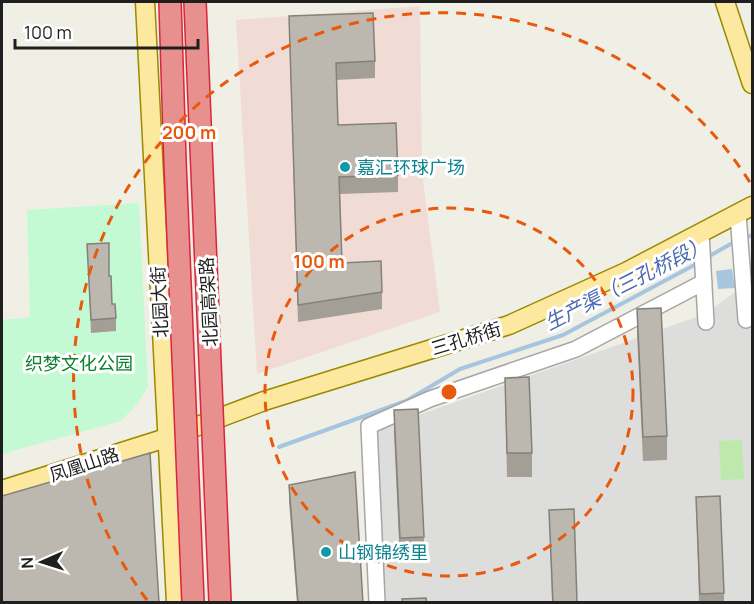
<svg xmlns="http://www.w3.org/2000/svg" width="754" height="604" font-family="Manrope,'Noto Sans SC',sans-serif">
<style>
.residential{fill:#dddddc}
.commercial{fill:#f1dcd5}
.grass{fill:#bdeaac}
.park{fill:#c3fad3}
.water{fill:#a6c5de}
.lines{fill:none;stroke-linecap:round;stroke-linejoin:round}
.stream{stroke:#a6c5de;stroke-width:4}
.minor-casing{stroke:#a6a6a6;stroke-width:18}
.major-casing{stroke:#9b8900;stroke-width:21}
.minor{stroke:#fff;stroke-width:15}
.major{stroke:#fce89f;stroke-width:18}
.highway-bridge-casing{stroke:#dc253c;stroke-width:24;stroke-linecap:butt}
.highway-bridge{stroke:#e7908e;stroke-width:21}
.wall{fill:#a39e96}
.building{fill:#bdb8af;stroke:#84817a;stroke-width:1.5}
.ring{fill:none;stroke:#e8590c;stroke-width:3;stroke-dasharray:10 8}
.culture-dot{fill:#0f9aa8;stroke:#fff;stroke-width:2}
.labels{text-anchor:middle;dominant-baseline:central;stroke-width:6;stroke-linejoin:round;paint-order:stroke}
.culture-label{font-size:18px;fill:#0d838f;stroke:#fff;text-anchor:start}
.street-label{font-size:18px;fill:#1f1f1f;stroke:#fff}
.park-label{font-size:18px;fill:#0b7f2e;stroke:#fff}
.water-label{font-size:20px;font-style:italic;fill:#4b68b0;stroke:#fff}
.centre{fill:#e8590c;stroke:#fff;stroke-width:3}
.ring-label{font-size:18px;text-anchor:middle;font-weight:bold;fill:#e8590c;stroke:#fff;stroke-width:6;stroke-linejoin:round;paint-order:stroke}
</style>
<rect width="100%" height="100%" fill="#f0efe6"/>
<!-- residential -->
<path class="residential" d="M752 280V602H386L376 430 705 314Z"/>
<!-- commercial -->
<path class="commercial" d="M420 6 422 172 440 312 257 374 236 20Z"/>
<!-- grass -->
<path class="grass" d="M742 440 744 479 721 480 719 441Z"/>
<!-- park -->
<path class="park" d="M139 203 148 387 137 404 121 421 2 454V320L30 317 27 210Z"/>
<!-- water -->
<path class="water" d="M732 269 735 288 718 289 716 271Z"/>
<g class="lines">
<!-- stream -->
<path class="stream" d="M743 239 752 235
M706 258 736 241
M279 447 406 401 460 369 563 335 700 262"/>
<defs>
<path id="minor" d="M738 214 746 320
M701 233 706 322
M377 602 369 426 430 399 576 349 704 282"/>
<path id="major" d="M145 2 176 602
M725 2 752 84
M2 490 166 438 264 401 509 325 626 272 752 206"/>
</defs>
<!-- minor casing -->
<use href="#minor" class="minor-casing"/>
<!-- major casing -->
<use href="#major" class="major-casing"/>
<!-- minor -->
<use href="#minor" class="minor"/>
<!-- major -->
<use href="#major" class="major"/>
<defs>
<path id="highway-bridge" d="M170 2 175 161 193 602
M195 2 220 602"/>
</defs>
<!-- highway-bridge casing -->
<use href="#highway-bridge" class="highway-bridge-casing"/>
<!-- highway-bridge -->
<use href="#highway-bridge" class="highway-bridge"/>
</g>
<!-- wall -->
<path class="wall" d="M289 16 375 61V78L336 80 338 125 398 175V192L340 194 342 263 382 292V309L298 322Z
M87 244 109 276 112 304 116 318V331L91 333Z
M637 309 667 436V460L643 461 637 333Z
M505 378 532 453V477H507Z
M394 410 424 537V561L400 562 394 434Z
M289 485 363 603H297L289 502Z
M696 497 724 593V603H699Z
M549 510 577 603H552Z"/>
<!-- building -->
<path class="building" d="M373 13 375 61 336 63 338 125 396 123 398 175 339 177 342 263 381 261 382 292 298 305 289 16Z
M109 243V276H111L112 304H115L116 318 91 320 87 244Z
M661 308 667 436 643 437 637 309Z
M529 377 532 453H507L505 378Z
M418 409 424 537 400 538 394 410Z
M150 453 159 603H2V496Z
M355 472 363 603H298L289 485Z
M720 496 724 593 700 594 696 497Z
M574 509 577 603H553L549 510Z
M426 598 427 603H403L402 599Z"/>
<!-- distance rings -->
<g class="ring">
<circle cx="449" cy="392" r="184"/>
<path d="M147 600A367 367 0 1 1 751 184"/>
</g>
<!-- markers -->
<g class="culture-dot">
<circle cx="345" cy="167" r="6"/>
<circle cx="326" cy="552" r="6"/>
</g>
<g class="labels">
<!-- culture labels -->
<g class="culture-label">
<text x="357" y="167">嘉汇环球广场</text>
<text x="338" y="552">山钢锦绣里</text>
</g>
<!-- street labels -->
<g class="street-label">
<text transform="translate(159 302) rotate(-93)">北园大街</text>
<text transform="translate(208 302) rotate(-93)">北园高架路</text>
<text transform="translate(466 338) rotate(-17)">三孔桥街</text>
<text transform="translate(84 464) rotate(-18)">凤凰山路</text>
</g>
<!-- park labels -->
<g class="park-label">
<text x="79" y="363">织梦文化公园</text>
</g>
<!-- water labels -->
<g class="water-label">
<text transform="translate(626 283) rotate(-27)">生产渠（三孔桥段）</text>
</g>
</g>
<circle cx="449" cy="392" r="9" class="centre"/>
<g class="ring-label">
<text x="189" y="139">200 m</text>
<text x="319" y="268">100 m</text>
</g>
<!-- border -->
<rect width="754" height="604" fill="none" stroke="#1f1f1f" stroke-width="6"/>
<!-- north arrow -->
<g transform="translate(42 562) rotate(267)" stroke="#ffffff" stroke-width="4.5" paint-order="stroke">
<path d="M0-4.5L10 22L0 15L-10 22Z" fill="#1f1f1f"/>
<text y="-9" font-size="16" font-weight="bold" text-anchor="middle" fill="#1f1f1f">N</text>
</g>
<!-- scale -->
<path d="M15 39v9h183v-9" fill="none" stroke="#1f1f1f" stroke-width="3"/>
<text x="24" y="39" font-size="18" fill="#1f1f1f" stroke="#ffffff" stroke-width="4.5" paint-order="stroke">100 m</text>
</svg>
